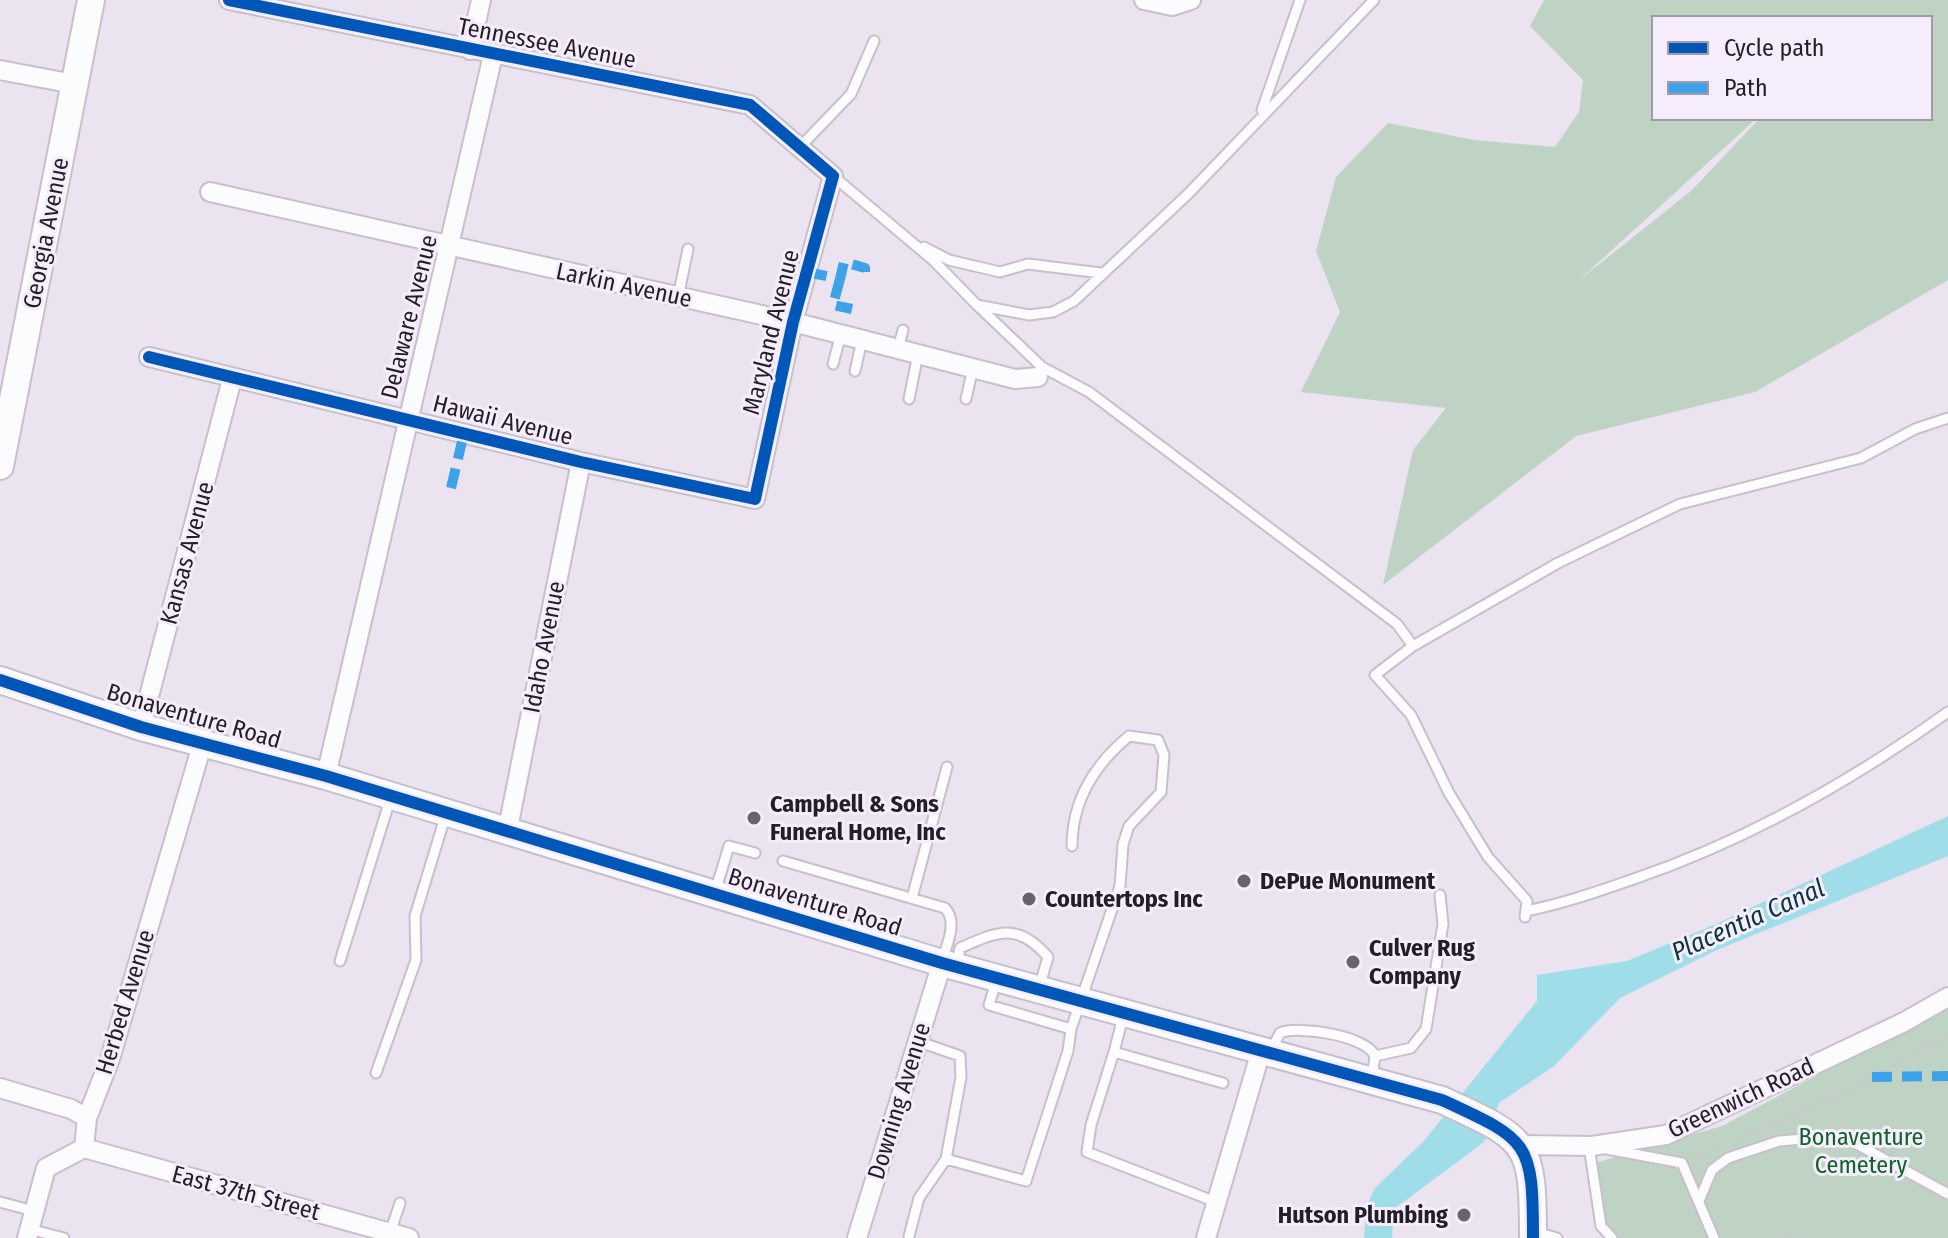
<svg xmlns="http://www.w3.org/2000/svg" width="1948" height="1238" font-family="'Fira Sans Condensed',sans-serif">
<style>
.green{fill:#bed3c3;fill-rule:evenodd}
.water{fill:#9fdde9}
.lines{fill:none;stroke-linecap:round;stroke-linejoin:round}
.lane-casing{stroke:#c7c0cb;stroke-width:13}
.street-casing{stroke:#c7c0cb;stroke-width:22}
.secondary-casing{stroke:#c7c0cb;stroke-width:30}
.path{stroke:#cbc7cc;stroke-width:3;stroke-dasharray:6 4;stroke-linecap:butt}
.lane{stroke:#fcfbfd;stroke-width:9}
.street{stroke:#fcfbfd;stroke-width:18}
.secondary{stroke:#fcfbfd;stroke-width:26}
.quiet{stroke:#3ea2eb;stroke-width:10;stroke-dasharray:20 10;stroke-linecap:butt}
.cycleway-casing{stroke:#f6edfc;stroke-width:17}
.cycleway{stroke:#0057b8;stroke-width:12}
.poi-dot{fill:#6a636e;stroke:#f6edfc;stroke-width:3}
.labels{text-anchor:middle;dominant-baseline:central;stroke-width:6;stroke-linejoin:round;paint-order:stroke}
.street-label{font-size:24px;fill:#241e28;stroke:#f6edfc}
.poi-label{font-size:24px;font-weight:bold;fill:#241e28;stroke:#f6edfc;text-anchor:start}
.park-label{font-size:24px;fill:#106429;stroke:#f6edfc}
.water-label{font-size:26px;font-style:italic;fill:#08363b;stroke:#f6edfc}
</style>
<rect width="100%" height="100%" fill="#ebe3f0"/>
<!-- green -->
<path class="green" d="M1544 0H1948V280L1755 392 1576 436 1383 585 1413 450 1446 408 1301 392 1340 312 1316 251 1336 177 1388 123 1474 140 1555 147 1579 112 1583 80 1530 26ZM1654 18H1930V118H1760L1691 191 1578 281 1757 118H1654Z
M1948 1006V1238H1603L1595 1163 1722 1126Z"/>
<!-- water -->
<path class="water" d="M1948 816V856L1717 950 1620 998 1554 1066 1499 1103 1484 1142 1394 1209 1392 1238H1364L1366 1207 1375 1188 1423 1142 1537 1001V975L1627 961 1716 924Z"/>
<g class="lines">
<defs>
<path id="lane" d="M1262 110 1300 0
M800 147 851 94 874 41
M833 176 933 260 977 305 1029 315 1053 312 1074 301 1188 194 1374 0
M924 247 949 260 1000 272 1028 264 1101 273
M678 297 688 249
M977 305 1042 367 1089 392 1397 624 1413 646 1375 675 1411 715 1449 793 1488 857 1527 901 1525 917
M898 349 903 330
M833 364 841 334
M855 371 862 340
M909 399 918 354
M966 399 973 368
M1413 646 1558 563 1680 504 1861 458 1915 429 1948 418
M783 861 945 908C958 922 947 944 942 961
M715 892 729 846 755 853
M912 898 947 767
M1526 911C1562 904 1596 892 1631 880 1746 841 1849 783 1948 712
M340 961 390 800
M957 964 960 948C998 931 1018 922 1048 957L1039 988
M996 982 989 1005 1071 1029 1120 886 1123 844 1129 826 1161 792 1164 755 1158 740 1129 736C1094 765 1072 800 1072 846
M1123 1017 1114 1052 1223 1083
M917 1041 960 1056 961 1077 946 1159 1026 1181 1068 1051 1071 1029
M1271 1050 1280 1033C1299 1025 1367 1036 1375 1056L1372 1078
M1114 1052 1091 1125 1087 1152 1216 1202
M1375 1056 1411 1048 1426 1029 1443 924 1440 895
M376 1073 416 960 415 916 446 814
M1589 1146 1601 1226 1612 1238
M1607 1149 1682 1163 1714 1238
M1699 1201 1712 1170 1728 1158 1779 1141 1842 1136 1948 1194
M0 1202 34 1211
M29 1229 64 1238
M1536 1232 1557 1238
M390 1233 400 1203
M909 1236 919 1198 946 1159"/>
<path id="street" d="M1144 0 1172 6 1191 0
M470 50 481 0
M0 70 74 84
M210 192 793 322 1015 379 1038 377
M149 357 581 462 755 499 793 322 833 176 750 105 229 0
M141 727 232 379
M326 776 493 55
M507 833 581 462
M0 1088 71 1109 87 1118
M1520 1145 1592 1146 1666 1135 1904 1022 1948 997
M84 1148 409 1238
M27 1238 46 1168 84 1148 87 1118 110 1059 202 745
M857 1238 942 963
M1206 1238 1261 1051"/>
<path id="secondary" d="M0 466 91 0
M0 680 141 727 326 776 942 963 1442 1100C1529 1140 1533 1141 1533 1238"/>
</defs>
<!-- lane casing -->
<use href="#lane" class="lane-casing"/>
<!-- street casing -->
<use href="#street" class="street-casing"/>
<!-- secondary casing -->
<use href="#secondary" class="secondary-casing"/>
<!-- path -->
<path class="path" d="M1737 1140 1832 1099 1948 1035
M1693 1159 1719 1148
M1784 1233 1793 1238"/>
<!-- lane -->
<use href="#lane" class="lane"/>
<!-- street -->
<use href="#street" class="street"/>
<!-- secondary -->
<use href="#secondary" class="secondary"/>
<!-- quiet -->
<path class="quiet" d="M807 272 840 279 844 262 865 268V272
M840 279 833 305 852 309
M451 488 464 433
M1872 1077 1948 1076"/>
<defs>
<path id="cycleway" d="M149 357 581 462 755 499 793 322 833 176 750 105 229 0
M0 680 141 727 326 776 942 963 1442 1100C1529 1140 1533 1141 1533 1238"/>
</defs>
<!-- cycleway casing -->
<use href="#cycleway" class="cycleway-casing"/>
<!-- cycleway -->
<use href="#cycleway" class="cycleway"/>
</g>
<!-- markers -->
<g class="poi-dot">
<circle cx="754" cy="818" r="8"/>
<circle cx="1244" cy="881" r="8"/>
<circle cx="1029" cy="899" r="8"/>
<circle cx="1353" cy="962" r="8"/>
<circle cx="1464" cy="1215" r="8"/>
</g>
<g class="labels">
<!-- street labels -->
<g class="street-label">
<text transform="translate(547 43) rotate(11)">Tennessee Avenue</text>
<text transform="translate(46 233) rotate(-79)">Georgia Avenue</text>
<text transform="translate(624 285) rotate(12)">Larkin Avenue</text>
<text transform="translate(409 317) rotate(-76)">Delaware Avenue</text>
<text transform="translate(771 332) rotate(-76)">Maryland Avenue</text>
<text transform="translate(503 420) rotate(14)">Hawaii Avenue</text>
<text transform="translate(187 553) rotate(-75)">Kansas Avenue</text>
<text transform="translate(544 647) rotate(-79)">Idaho Avenue</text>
<text transform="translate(194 716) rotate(16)">Bonaventure Road</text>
<text transform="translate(815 902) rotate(17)">Bonaventure Road</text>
<text transform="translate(125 1002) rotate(-73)">Herbed Avenue</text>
<text transform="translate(1741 1098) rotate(-25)">Greenwich Road</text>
<text transform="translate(899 1101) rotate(-73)">Downing Avenue</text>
<text transform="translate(246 1193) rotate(15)">East 37th Street</text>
</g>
<!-- poi labels -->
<g class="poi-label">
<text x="770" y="804">Campbell &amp; Sons<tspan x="770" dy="28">Funeral Home, Inc</tspan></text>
<text x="1260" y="881">DePue Monument</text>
<text x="1045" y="899">Countertops Inc</text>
<text x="1369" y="948">Culver Rug<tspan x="1369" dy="28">Company</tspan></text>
<text x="1448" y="1215" text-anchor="end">Hutson Plumbing</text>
</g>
<!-- park labels -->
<g class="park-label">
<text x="1861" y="1137">Bonaventure<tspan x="1861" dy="28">Cemetery</tspan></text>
</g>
<!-- water labels -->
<g class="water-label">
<text transform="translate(1748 920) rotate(-24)">Placentia Canal</text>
</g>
</g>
<!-- legend -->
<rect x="1652" y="16" width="280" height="104" fill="#f6edfc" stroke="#a29aa7" stroke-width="2"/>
<rect x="1668" y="42" width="40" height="12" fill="#0057b8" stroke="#a29aa7" stroke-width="2"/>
<text x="1724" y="56" font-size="24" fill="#241e28">Cycle path</text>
<rect x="1668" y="82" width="40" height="12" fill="#3ea2eb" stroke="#a29aa7" stroke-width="2"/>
<text x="1724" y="96" font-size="24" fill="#241e28">Path</text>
</svg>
